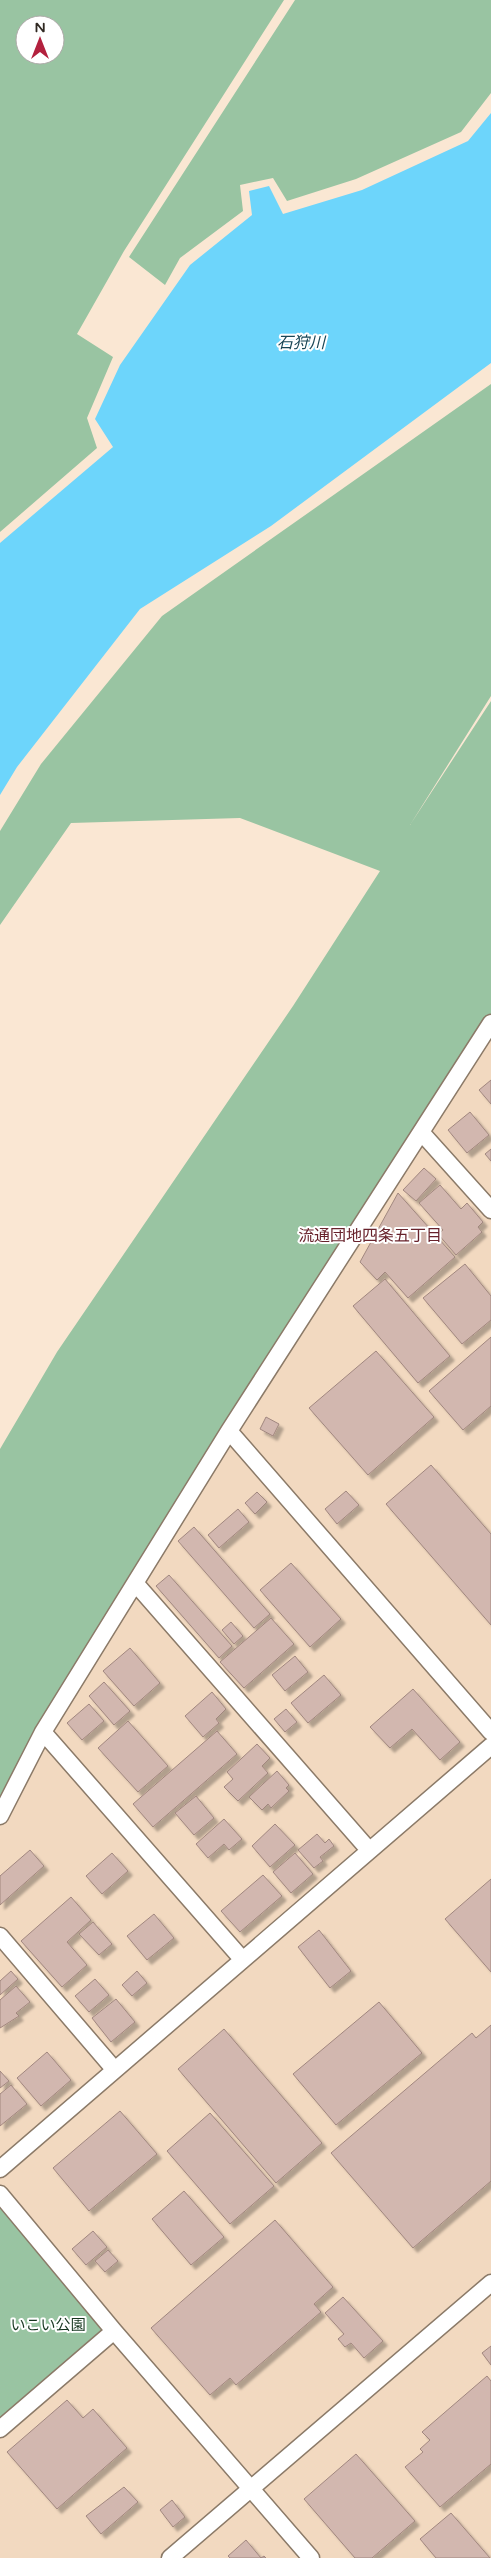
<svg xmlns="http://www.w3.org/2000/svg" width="491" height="2558" font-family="'Varela Round','Noto Sans JP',sans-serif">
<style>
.built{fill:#f2d9c0}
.green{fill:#99c4a2;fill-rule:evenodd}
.water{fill:#6dd5fb}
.building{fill:#d2b7af;stroke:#a1877f;filter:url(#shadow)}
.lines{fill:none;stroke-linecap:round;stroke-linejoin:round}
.minor-casing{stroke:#8b7a68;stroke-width:19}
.minor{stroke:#fff;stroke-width:16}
.labels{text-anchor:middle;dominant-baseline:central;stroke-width:4;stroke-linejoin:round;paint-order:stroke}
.park-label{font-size:15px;fill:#15351e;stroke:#fff}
.water-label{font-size:16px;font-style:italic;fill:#194656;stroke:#fff}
.neighbourhood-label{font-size:16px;fill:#68222b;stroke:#fff}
</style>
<defs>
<filter id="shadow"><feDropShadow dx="4.5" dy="4.5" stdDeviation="1" flood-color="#0004"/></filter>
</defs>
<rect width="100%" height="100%" fill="#fae7d3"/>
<!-- built -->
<path class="built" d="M491 1023V2558H0V1816Z"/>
<!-- green -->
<path class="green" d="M0 0H284L124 251 77 334 113 357 87 418 97 448 0 532ZM25 25H55V55H25Z
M295 0H491V93L461 132 356 179 287 201 273 178 240 185 243 211 180 258 165 285 129 257Z
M491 384V696L410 825 491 701V1023L0 1816V1449L57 1352 293 1006 380 871 240 818 71 823 0 925V831L41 764 162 616Z
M0 2194 114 2331 0 2426Z"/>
<!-- water -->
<path class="water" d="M491 113V363L271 526 140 609 17 767 0 795V543L113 447 95 419 120 365 190 265 252 215 249 191 269 186 283 214 362 190 468 141Z"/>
<!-- building -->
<path class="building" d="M491 1080V1104L479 1090Z
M470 1112 489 1135 467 1153 448 1130Z
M491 1149V1161L485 1154Z
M424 1168 436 1179 416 1201 403 1190Z
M440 1185 461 1209 467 1203 483 1222 478 1227 482 1232 456 1255 438 1234 443 1230 419 1203Z
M398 1193 455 1257 408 1298 385 1272 377 1280 360 1262Z
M465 1264 491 1296V1320L462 1344 423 1298Z
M385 1279 450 1356 418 1383 353 1306Z
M491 1337V1406L463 1430 429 1391Z
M376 1351 434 1417 368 1475 309 1408Z
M266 1417 279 1424 273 1436 260 1429Z
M431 1465 491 1534V1625L386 1504Z
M346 1491 359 1505 337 1524 325 1509Z
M257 1492 267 1502 255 1514 245 1503Z
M238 1509 249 1522 219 1548 208 1535Z
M194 1527 270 1614 254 1628 178 1541Z
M291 1563 341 1619 310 1647 260 1590Z
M169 1575 232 1646 219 1658 156 1586Z
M271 1618 294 1644 244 1688 220 1662Z
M231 1622 243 1636 234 1644 222 1630Z
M130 1648 160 1683 134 1706 103 1671Z
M295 1656 308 1672 285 1691 272 1675Z
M324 1675 341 1695 308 1723 291 1703Z
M104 1682 130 1711 114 1725 89 1696Z
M413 1689 460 1742 440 1760 412 1729 390 1748 370 1727Z
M212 1692 226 1709 216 1719 219 1723 203 1737 185 1716Z
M89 1704 104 1721 82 1740 67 1723Z
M286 1709 297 1722 285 1732 274 1719Z
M128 1721 168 1766 138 1792 98 1748Z
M217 1731 237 1754 153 1827 133 1804Z
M257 1744 270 1758 262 1766 268 1773 238 1801 224 1787 233 1779 227 1772Z
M277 1771 289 1785 286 1788 289 1791 271 1808 268 1804 262 1810 249 1797Z
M196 1796 214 1818 194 1835 175 1813Z
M224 1819 242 1839 229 1850 224 1844 208 1858 196 1844Z
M275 1824 295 1845 270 1867 252 1846Z
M317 1834 325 1843 329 1839 334 1846 320 1857 323 1861 314 1868 298 1850Z
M30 1850 44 1866 0 1905V1876Z
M112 1853 128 1871 102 1894 86 1876Z
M295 1853 313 1874 291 1893 273 1872Z
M263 1875 282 1896 240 1932 221 1911Z
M491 1879V1972L445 1919Z
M71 1897 91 1920 67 1942 87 1965 62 1987 21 1941Z
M154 1914 174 1938 147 1960 127 1936Z
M93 1922 112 1944 99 1955 79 1934Z
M319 1930 351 1971 330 1988 298 1947Z
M11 1971 18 1979 0 1995V1981Z
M137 1971 147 1983 132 1996 122 1985Z
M95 1979 109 1995 89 2012 75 1996Z
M16 1986 30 2002 16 2013 19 2016 0 2028V2000Z
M116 1999 135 2022 111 2042 92 2018Z
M379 2002 422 2053 336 2125 293 2074Z
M491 2025V2181L413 2248 331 2153 472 2033 476 2038Z
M224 2029 322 2143 276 2183 178 2069Z
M47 2052 71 2080 41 2106 17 2078Z
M0 2071 9 2081 0 2088Z
M11 2085 27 2104 0 2126V2094Z
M120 2111 157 2154 89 2211 53 2168Z
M210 2113 274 2186 230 2224 167 2151Z
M184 2191 224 2237 191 2265 152 2219Z
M275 2220 333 2287 314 2304 321 2312 236 2385 230 2378 210 2395 151 2328Z
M93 2231 107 2247 86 2265 72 2249Z
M108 2250 118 2261 105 2272 95 2261Z
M343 2297 383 2341 364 2358 351 2343 345 2347 338 2339 344 2334 325 2313Z
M491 2346V2365L482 2353Z
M487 2376 491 2381V2464L440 2507 405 2467 423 2452 420 2449 430 2440 422 2432Z
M67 2400 83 2418 93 2409 127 2448 57 2509 7 2452Z
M356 2454 415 2521 372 2558H355L304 2499Z
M124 2487 138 2502 101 2534 86 2516Z
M172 2500 185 2517 173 2527 160 2510Z
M451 2513 490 2558H436L420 2539Z
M246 2540 261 2558 264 2556 266 2558H230L228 2556Z"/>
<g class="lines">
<defs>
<path id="minor" d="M421 1132 491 1210
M229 1431 491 1732
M136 1584 369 1850
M43 1732 242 1959
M0 1816 43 1732 229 1431 491 1023
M0 1936 114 2069
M0 2169 491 1746
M0 2194 114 2331 311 2558
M0 2429 114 2331
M170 2558 491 2283"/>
</defs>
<!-- minor casing -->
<use href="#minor" class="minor-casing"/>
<!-- minor -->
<use href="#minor" class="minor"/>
</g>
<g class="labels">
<!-- park labels -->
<g class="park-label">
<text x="48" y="2325">いこい公園</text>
</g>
<!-- water labels -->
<g class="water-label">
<text x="301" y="343">石狩川</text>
</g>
<!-- neighbourhood labels -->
<g class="neighbourhood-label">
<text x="370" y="1236">流通団地四条五丁目</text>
</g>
</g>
<!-- north arrow -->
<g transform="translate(40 40)"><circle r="24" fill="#ffffff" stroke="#aca9a7"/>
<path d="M0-4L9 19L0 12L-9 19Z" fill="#b3213e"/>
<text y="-8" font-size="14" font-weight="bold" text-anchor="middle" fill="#302922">N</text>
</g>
</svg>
